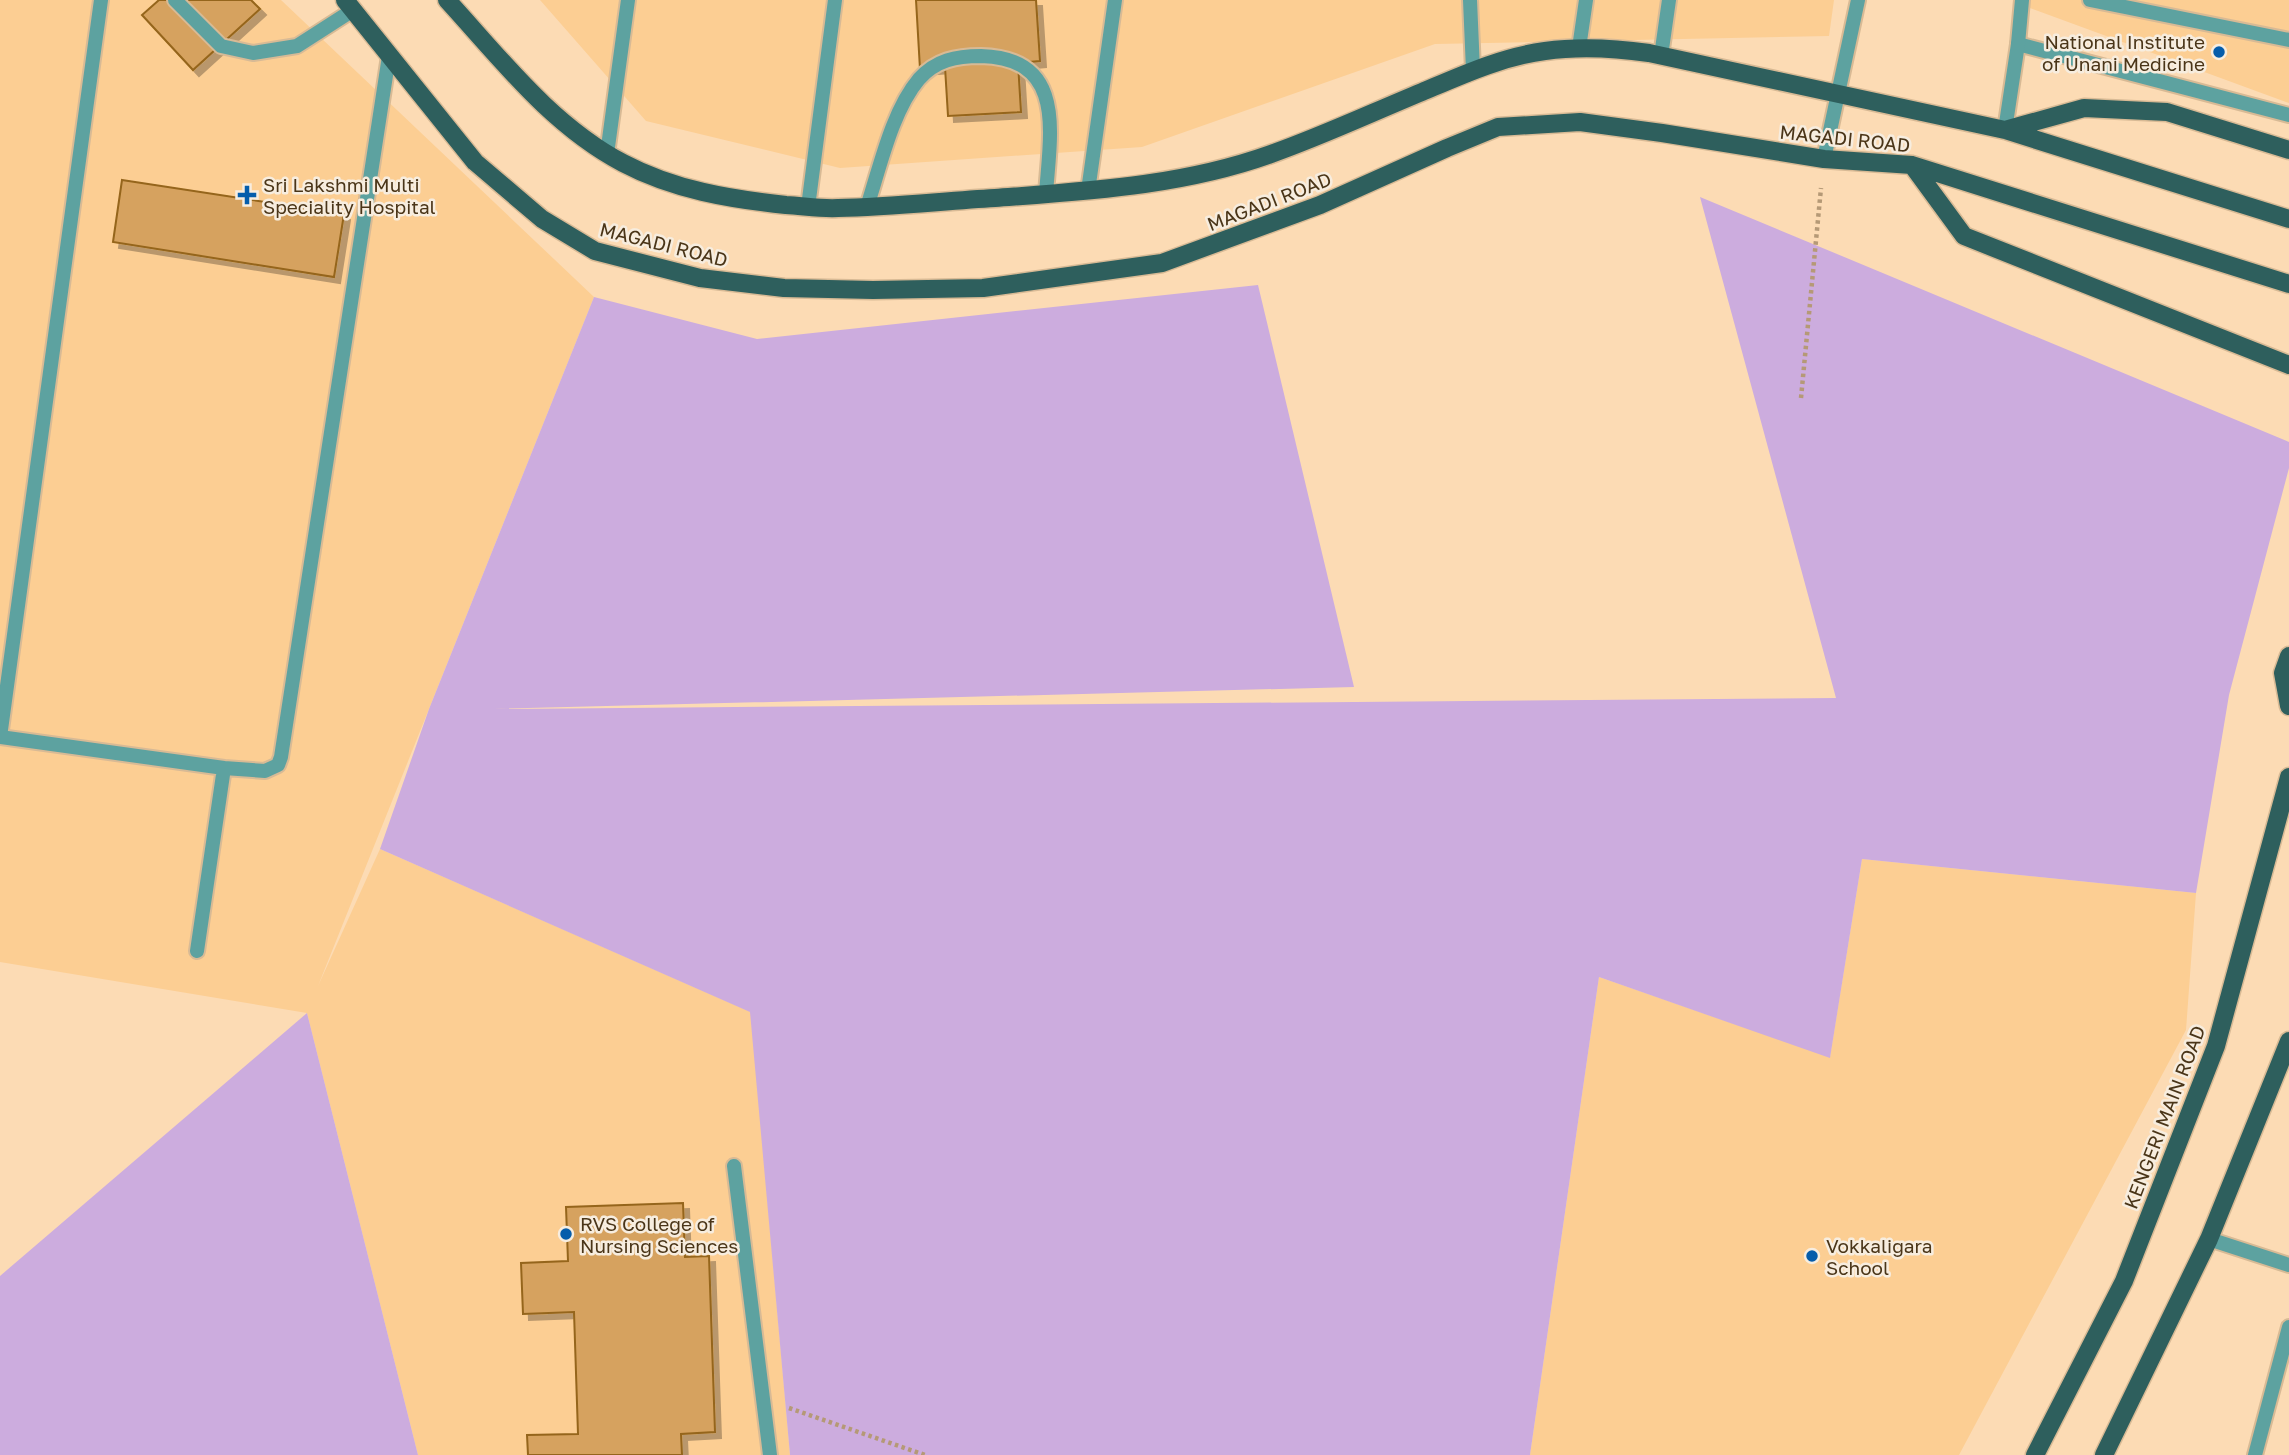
<svg xmlns="http://www.w3.org/2000/svg" width="2289" height="1455" font-family="'Golos Text',sans-serif">
<style>
.built{fill:#fcce93}
.green{fill:#ccacde}
.building{fill:#d6a25e;stroke:#95651b;stroke-width:2;filter:url(#shadow)}
.lines{fill:none;stroke-linecap:round;stroke-linejoin:round}
.lane-casing{stroke:#d8ba95;stroke-width:18}
.street-casing{stroke:#d8ba95;stroke-width:18}
.primary-casing{stroke:#d8ba95;stroke-width:21}
.path{stroke:#b59976;stroke-width:4.5;stroke-dasharray:3.5 3.5;stroke-linecap:butt}
.lane{stroke:#5da2a0;stroke-width:14}
.street{stroke:#5da2a0;stroke-width:14}
.primary{stroke:#2e5f5d;stroke-width:18}
.poi-dot{fill:#055dab;stroke:#f7eddf;stroke-width:2.5}
.labels{text-anchor:middle;dominant-baseline:central;stroke-width:5;stroke-linejoin:round;paint-order:stroke}
.poi-label{font-size:19px;fill:#4a3518;stroke:#f7eddf;text-anchor:start}
.street-label{font-size:19px;fill:#4a3518;stroke:#f7eddf}
</style>
<defs>
<filter id="shadow"><feDropShadow dx="6" dy="6" stdDeviation="0" flood-color="#0004"/></filter>
</defs>
<rect width="100%" height="100%" fill="#fcdbb4"/>
<!-- built -->
<path class="built" d="M0 0H281L594 297 318 986 380 849 751 1012 790 1455H418L307 1013 0 962Z
M540 0H1834L1829 36 1435 44 1142 147 840 168 646 121Z
M2029 0H2289V103L2027 7Z
M1862 859 2196 893 2186 1030 1959 1455H1530L1599 977 1830 1057Z"/>
<!-- green -->
<path class="green" d="M1700 197 2289 442V468L2229 695 2196 893 1862 859 1830 1058 1599 977 1530 1455H790L750 1012 380 849 429 709 594 297 757 339 1258 285 1354 687 493 709 1836 698Z
M307 1013 418 1455H0V1276Z"/>
<!-- building -->
<path class="building" d="M159 0H251L260 9 193 70 142 15Z
M916 0H1036L1040 61 1018 63 1021 112 948 116 945 67 920 69Z
M122 180 344 214 334 277 113 242Z
M683 1203 685 1257 709 1256 715 1432 681 1434 682 1455H528L527 1435 578 1434 574 1312 523 1314 521 1263 568 1261 566 1207Z"/>
<g class="lines">
<defs>
<path id="lane" d="M101 0 0 737 224 768 265 771 278 765 281 757 389 56
M175 0 221 46 253 53 297 46 353 10
M1470 0 1473 70
M2090 0 2289 40
M2018 44 2289 115
M1579 48 1586 0
M1661 56 1669 0
M867 207C880 167 892 111 919 79 936 60 956 56 981 56 1067 58 1050 134 1046 194
M197 951 224 768
M734 1166 770 1455"/>
<path id="street" d="M2005 130 2018 44 2022 0
M607 154 628 0
M1824 159 1858 0
M1088 191 1115 0
M808 207 835 0
M2209 1239 2289 1265
M2255 1455 2289 1327"/>
<path id="primary" d="M345 0 475 162 542 219 595 251 700 278 784 288 873 290 983 288 1162 263 1320 205 1447 148 1498 127 1580 122 1662 133 1824 159 1912 165 2289 284
M447 0C501 59 551 125 623 163 674 190 730 199 786 205 804 206 821 209 838 208 890 207 943 201 995 198 1088 191 1182 186 1271 154 1322 136 1371 113 1422 92 1462 75 1501 57 1545 51 1580 46 1614 48 1649 53L2005 130 2289 219
M2005 130 2084 108 2167 112 2289 150
M1912 165 1964 236 2289 365
M2289 656 2283 673 2289 706
M2035 1455 2124 1281 2216 1046 2289 777
M2104 1455 2209 1239 2289 1041"/>
</defs>
<!-- lane casing -->
<use href="#lane" class="lane-casing"/>
<!-- street casing -->
<use href="#street" class="street-casing"/>
<!-- primary casing -->
<use href="#primary" class="primary-casing"/>
<!-- path -->
<path class="path" d="M1801 398 1821 188
M789 1408 925 1455"/>
<!-- lane -->
<use href="#lane" class="lane"/>
<!-- street -->
<use href="#street" class="street"/>
<!-- primary -->
<use href="#primary" class="primary"/>
</g>
<!-- markers -->
<g class="poi-dot">
<circle cx="2219" cy="52" r="7"/>
<path d="M243.5 184.5h7v7h7v7h-7v7h-7v-7h-7v-7h7z"/>
<circle cx="566" cy="1234" r="7"/>
<circle cx="1812" cy="1256" r="7"/>
</g>
<g class="labels">
<!-- poi labels -->
<g class="poi-label">
<text x="2205" y="41" text-anchor="end">National Institute<tspan x="2205" dy="22">of Unani Medicine</tspan></text>
<text x="263" y="184">Sri Lakshmi Multi<tspan x="263" dy="22">Speciality Hospital</tspan></text>
<text x="580" y="1223">RVS College of<tspan x="580" dy="22">Nursing Sciences</tspan></text>
<text x="1826" y="1245">Vokkaligara<tspan x="1826" dy="22">School</tspan></text>
</g>
<!-- street labels -->
<g class="street-label">
<text transform="translate(1845 138) rotate(6)">MAGADI ROAD</text>
<text transform="translate(1269 201) rotate(-21)">MAGADI ROAD</text>
<text transform="translate(664 244) rotate(14)">MAGADI ROAD</text>
<text transform="translate(2164 1117) rotate(-69)">KENGERI MAIN ROAD</text>
</g>
</g>
</svg>
